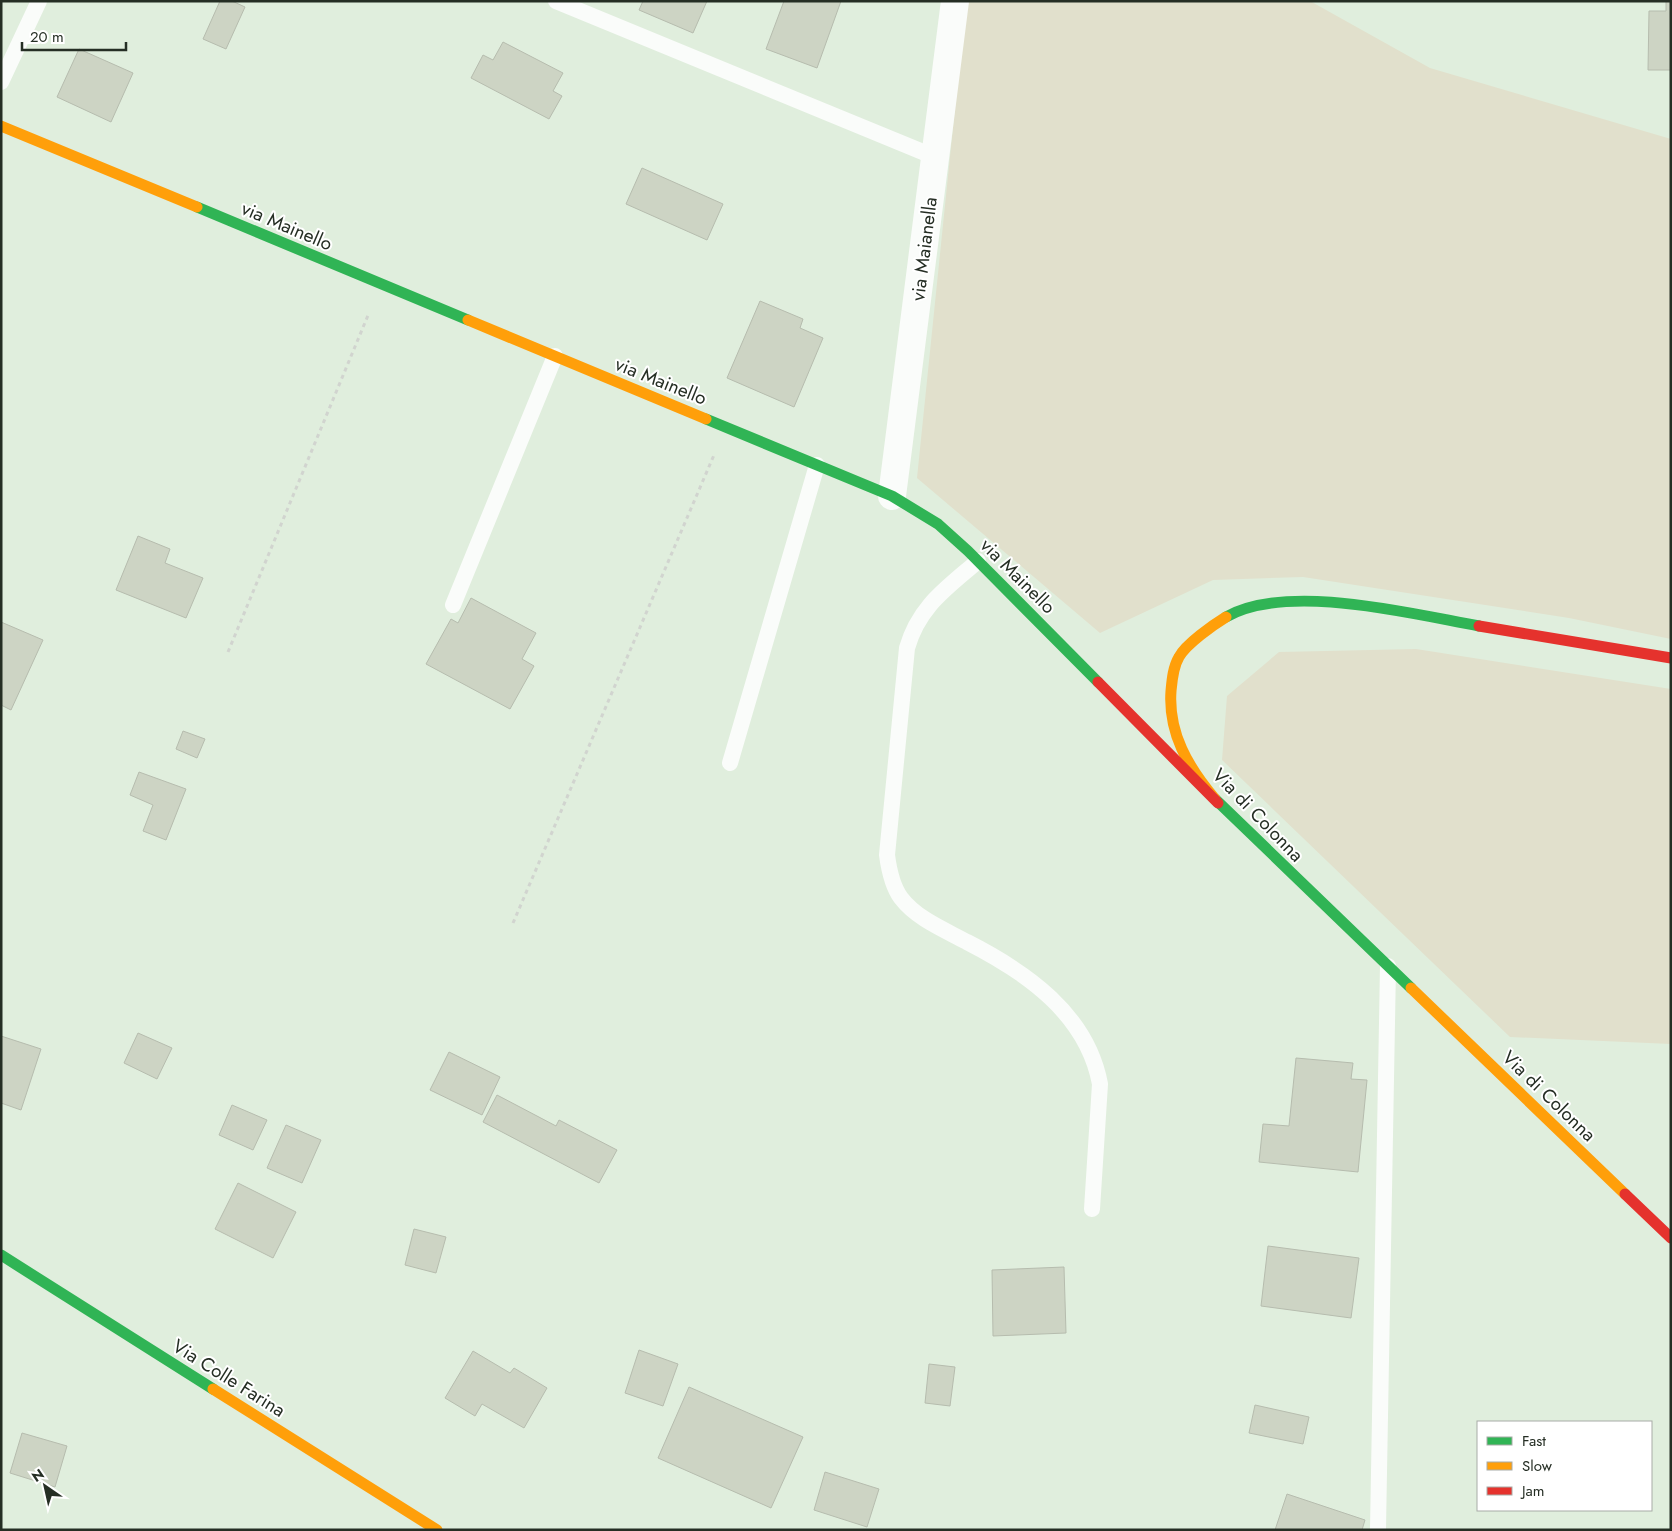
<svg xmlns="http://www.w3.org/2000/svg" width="1672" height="1531" font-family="Jost,sans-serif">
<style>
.green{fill:#e1e0cc}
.building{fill:#cdd4c4;stroke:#b6bcae}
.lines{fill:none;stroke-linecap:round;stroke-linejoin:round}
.path{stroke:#d1d4cf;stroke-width:3;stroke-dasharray:4 4;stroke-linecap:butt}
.lane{stroke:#fafcfa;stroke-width:16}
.street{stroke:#fafcfa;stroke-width:28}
.fast{stroke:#30b455;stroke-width:11}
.slow{stroke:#ff9f0a;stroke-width:11}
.jam{stroke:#e5322d;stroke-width:11}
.labels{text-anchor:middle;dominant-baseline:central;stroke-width:4;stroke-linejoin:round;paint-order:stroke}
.street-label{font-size:19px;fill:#252e24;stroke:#fff}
</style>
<rect width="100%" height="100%" fill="#e0eedd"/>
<!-- green -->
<path class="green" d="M966 1H1310L1430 68 1671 139V639L1569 618 1303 577 1213 580 1100 633 917 478Z
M1416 649 1671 689V1044L1510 1037 1222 760 1227 696 1279 652Z"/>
<!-- building -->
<path class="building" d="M220 1H232L245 7 226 49 203 39Z
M643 1H707L693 33 639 10Z
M784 1H841L817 68 766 49Z
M1666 1H1671V70H1648L1649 11H1666Z
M503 42 563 73 553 91 562 96 549 119 471 78 483 55 493 60Z
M79 49 133 73 111 122 57 97Z
M642 168 723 204 707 240 626 204Z
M760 301 803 319 800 328 823 338 794 407 727 378Z
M138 536 170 549 165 563 203 578 186 618 116 590Z
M471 598 536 633 522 659 534 666 510 709 426 664 451 619 458 623Z
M1 622 43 640 11 710 1 705Z
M183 731 205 739 197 758 176 749Z
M139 772 186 789 166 840 143 831 153 805 130 795Z
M138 1033 172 1048 157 1079 124 1063Z
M1 1036 41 1049 21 1110 1 1103Z
M449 1052 500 1077 482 1115 430 1090Z
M1296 1058 1353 1063 1351 1079 1367 1080 1358 1172 1259 1162 1263 1124 1289 1126Z
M497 1095 556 1126 559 1120 617 1150 599 1183 483 1122Z
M232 1105 267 1120 253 1150 219 1135Z
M286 1125 321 1140 302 1183 267 1168Z
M238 1183 296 1212 273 1258 215 1229Z
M414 1229 446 1237 436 1273 405 1265Z
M1268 1246 1359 1258 1351 1318 1261 1306Z
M1064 1267 1066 1333 993 1336 992 1270Z
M639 1350 678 1364 663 1406 625 1393Z
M473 1351 510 1373 514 1368 547 1388 524 1428 482 1404 475 1416 445 1398Z
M929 1364 955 1367 950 1406 925 1403Z
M689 1387 803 1437 771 1508 658 1458Z
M1255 1405 1309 1417 1303 1444 1249 1433Z
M22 1433 67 1446 55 1487 10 1473Z
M825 1472 879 1489 867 1527 814 1510Z
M1287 1494 1365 1520 1362 1530H1275Z"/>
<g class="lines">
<!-- path -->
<path class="path" d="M228 652 369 313
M513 923 714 455"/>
<!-- lane -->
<path class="lane" d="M556 1 935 157
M1 82 39 1
M978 561C947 588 919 606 907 648L887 855C889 870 892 886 901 898 917 919 945 930 967 942 1026 972 1087 1014 1100 1084L1092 1209
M453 605 555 356
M730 763 817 465
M1378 1529 1388 966"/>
<!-- street -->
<path class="street" d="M892 496 955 1"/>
<!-- fast -->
<path class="fast" d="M197 207 468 320
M706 419 892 496 938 524 968 551 1098 682
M1226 617C1287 582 1412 614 1479 626
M1215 799 1411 988
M1 1255 213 1389"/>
<!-- slow -->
<path class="slow" d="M1 126 197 207
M468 320 706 419
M1215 799C1188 767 1168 733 1171 691 1172 680 1173 667 1179 657 1186 644 1213 625 1226 617
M1411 988 1625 1194
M213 1389 437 1530"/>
<!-- jam -->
<path class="jam" d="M1479 626 1671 658
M1098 682 1218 803
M1625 1194 1671 1238"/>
</g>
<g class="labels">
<!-- street labels -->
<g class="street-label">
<text transform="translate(287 226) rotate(23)">via Mainello</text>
<text transform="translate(924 249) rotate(-83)">via Maianella</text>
<text transform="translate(661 381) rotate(22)">via Mainello</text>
<text transform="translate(1018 576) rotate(45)">via Mainello</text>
<text transform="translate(1258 815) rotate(46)">Via di Colonna</text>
<text transform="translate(1549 1096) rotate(44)">Via di Colonna</text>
<text transform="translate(229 1378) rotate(32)">Via Colle Farina</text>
</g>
</g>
<!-- border -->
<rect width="1672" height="1531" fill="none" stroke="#252e24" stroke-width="5"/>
<!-- legend -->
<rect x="1477" y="1421" width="175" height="90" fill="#ffffff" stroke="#a8aba7"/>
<rect x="1487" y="1437" width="25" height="8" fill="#30b455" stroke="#a8aba7"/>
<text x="1522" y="1446" font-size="15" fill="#252e24">Fast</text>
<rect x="1487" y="1462" width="25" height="8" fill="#ff9f0a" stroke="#a8aba7"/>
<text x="1522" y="1471" font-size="15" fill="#252e24">Slow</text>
<rect x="1487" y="1487" width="25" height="8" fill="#e5322d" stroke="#a8aba7"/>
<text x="1522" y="1496" font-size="15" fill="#252e24">Jam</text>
<!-- north arrow -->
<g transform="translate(45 1486) rotate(326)" stroke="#ffffff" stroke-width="4" paint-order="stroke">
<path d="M0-4L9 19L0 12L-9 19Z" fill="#252e24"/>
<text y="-8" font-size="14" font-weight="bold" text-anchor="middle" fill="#252e24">N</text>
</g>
<!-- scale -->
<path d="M22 42v8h104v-8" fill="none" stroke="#252e24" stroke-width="2.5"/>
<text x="30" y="42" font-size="15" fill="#252e24" stroke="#ffffff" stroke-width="4" paint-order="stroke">20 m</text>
</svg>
